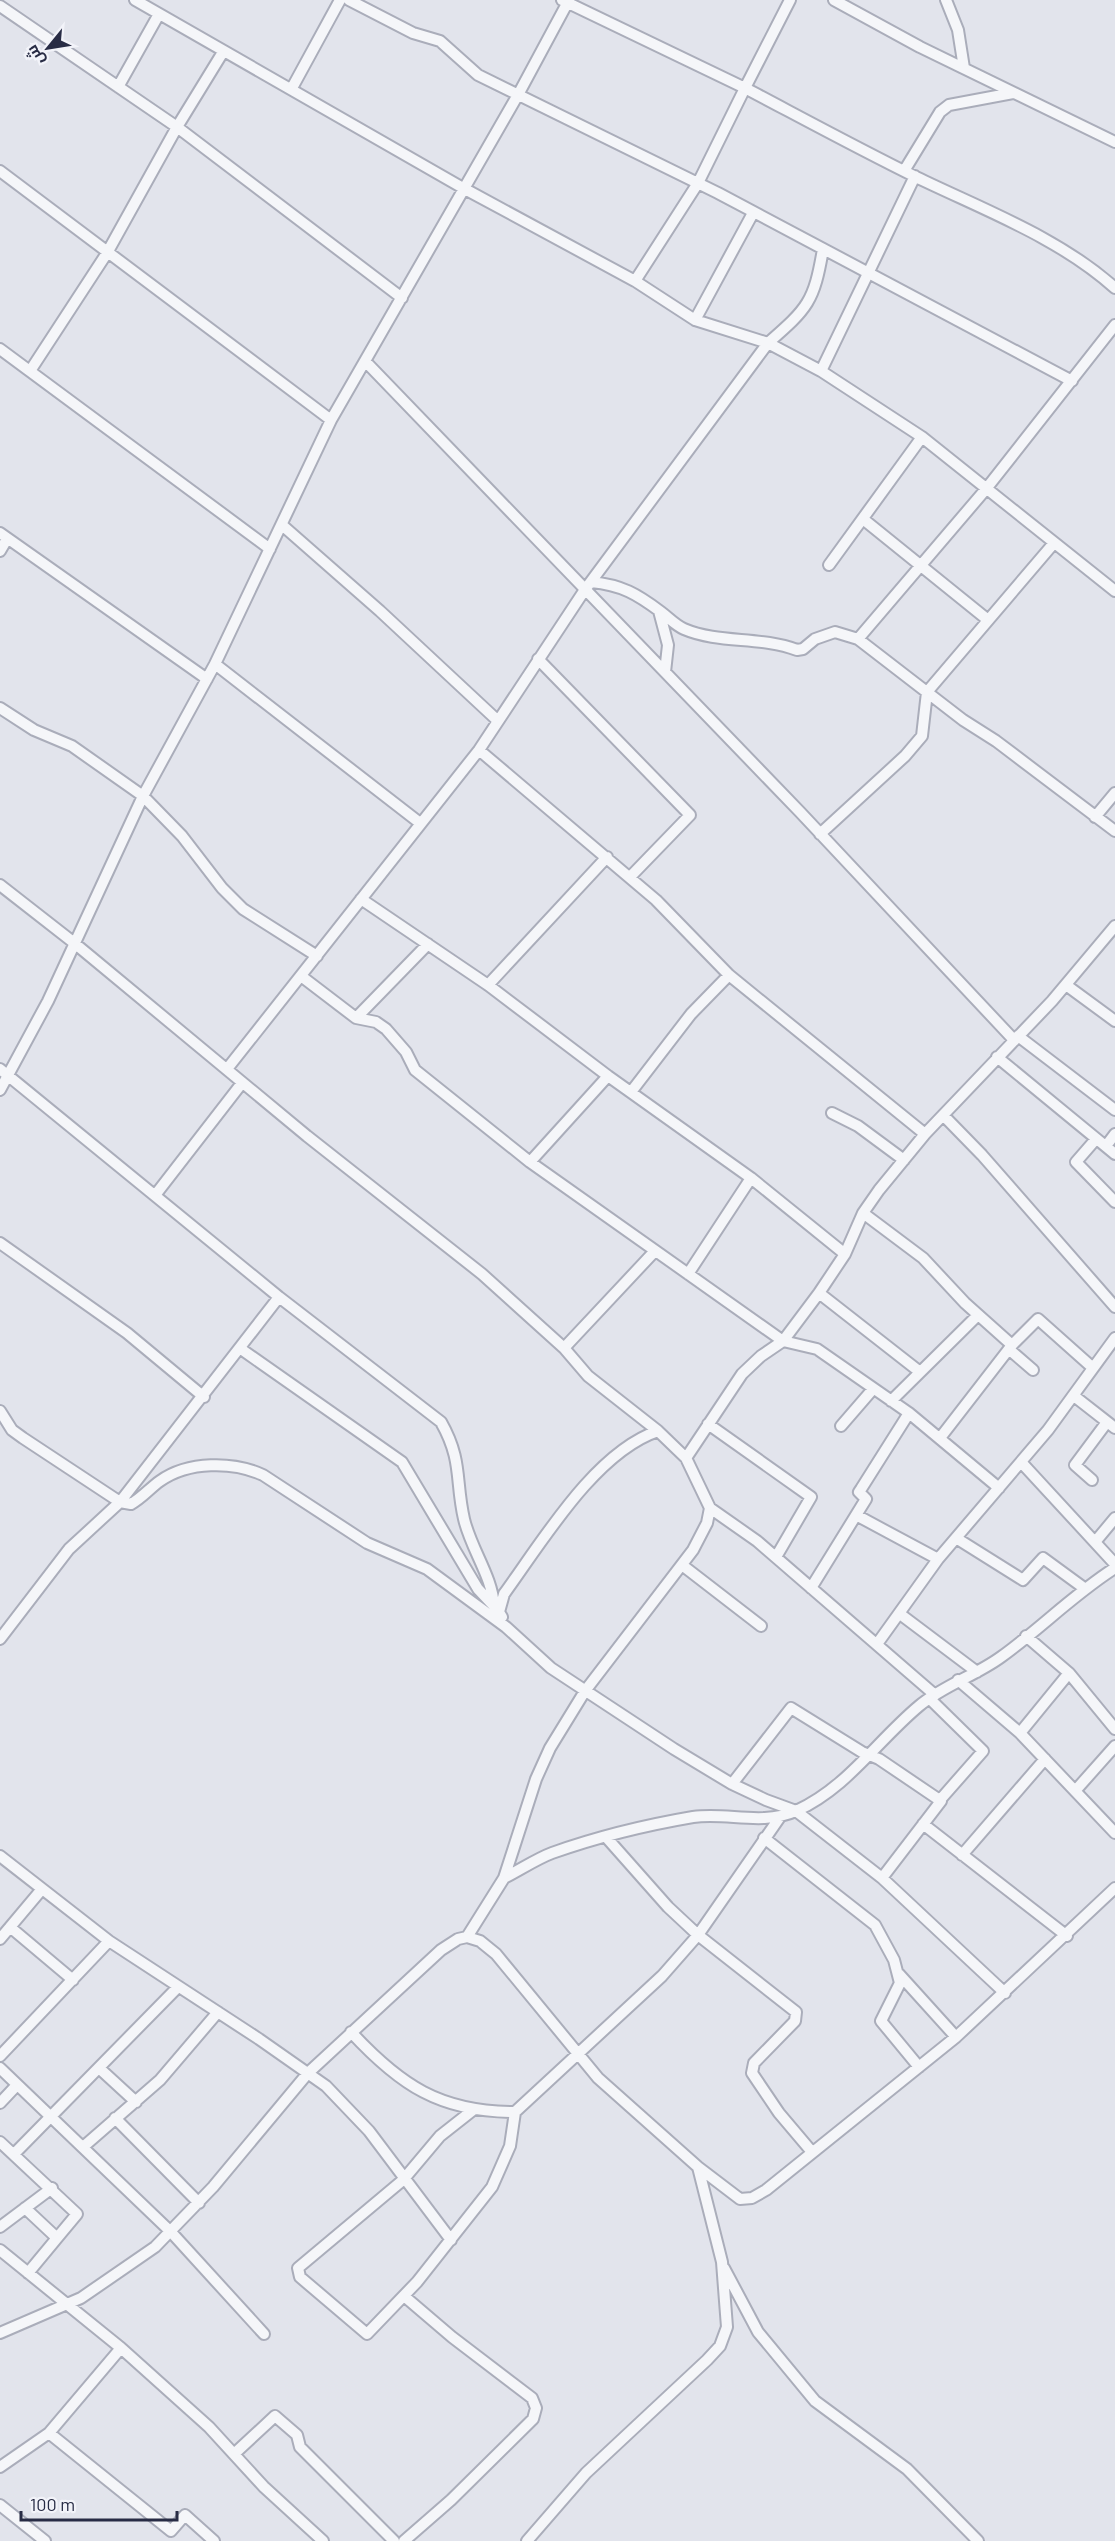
<svg xmlns="http://www.w3.org/2000/svg" width="1115" height="2541" font-family="Barlow,Cairo,sans-serif">
<style>
.lines{fill:none;stroke-linecap:round;stroke-linejoin:round}
.minor-casing{stroke:#aaadba;stroke-width:14}
.minor{stroke:#f5f6f9;stroke-width:10}
</style>
<rect width="100%" height="100%" fill="#e2e4ec"/>
<g class="lines">
<defs>
<path id="minor" d="M135 0 463 188 635 281 695 320 768 343C808 308 814 302 823 249
M349 0 413 33 440 41 478 75 718 193 1072 381
M562 0 745 88 790 0
M834 0 920 47 1115 142
M946 0 958 30 964 68
M0 6 177 127 402 298
M118 87 159 14
M292 88 340 0
M0 171 331 420
M904 171 940 112 949 105 1013 93
M635 281 698 183 745 88C802 118 859 149 916 177 984 210 1058 237 1115 288
M695 320 753 213
M0 349 270 549
M365 361 800 812 1014 1040
M30 371 107 253 177 127 223 52
M821 371 915 176
M863 519 988 620
M282 525 380 611 497 720
M0 533 207 679
M0 551 7 539
M829 565 922 437
M591 582C622 585 637 594 661 612 669 618 675 625 684 629 719 644 760 636 797 650L803 649 815 639 835 632 858 639 963 720 996 741 1115 831
M659 611 668 645 665 672
M858 639 986 489 1115 325
M538 659 690 815 630 877
M215 664 420 823
M0 708 34 730 72 746 143 796 182 836 222 888 243 909 317 956
M479 750 656 900 729 975 925 1134
M1095 817 1115 793
M820 834 905 756 922 736 927 692 1054 543
M0 885 73 942 307 1136 482 1274 564 1348 588 1376 658 1431 686 1458 710 1508 707 1523 693 1550 585 1691 550 1748 536 1779 504 1878 467 1937
M361 899 488 985 608 1076 751 1178 845 1254
M301 976 356 1018 376 1022 386 1029 406 1052 415 1070 530 1162 783 1341 817 1349 909 1413 999 1488
M488 985 607 857
M1066 985 1115 1021
M356 1018 428 944
M1018 1036 1115 1110
M997 1057 1115 1154
M0 1069 279 1297 441 1422C463 1461 455 1480 464 1519 471 1549 492 1576 494 1606L499 1612
M227 1069 479 750 584 591 768 343 821 371 922 437 1115 591
M0 1090 48 1001 143 796 215 664 331 420 519 93 569 0
M631 1092 691 1014 729 975
M832 1113 858 1126 904 1160
M943 1115 982 1155 1115 1307
M1096 1139 1076 1162 1115 1202
M1106 1146 1115 1134
M530 1162 608 1076
M156 1194 242 1083
M863 1213 923 1258 965 1303 1012 1345
M0 1243 127 1333 204 1397
M688 1274 751 1178
M819 1293 920 1372
M564 1348 654 1252
M241 1349 402 1462 478 1589 494 1606
M1011 1351 1033 1370
M1074 1396 1115 1428
M891 1401 978 1315
M0 1411 12 1430 23 1438 120 1502 131 1504C142 1498 150 1488 160 1481 188 1461 233 1461 263 1475L367 1543 427 1569 506 1627 551 1668 674 1749 732 1784 766 1800 796 1811 882 1878 1005 1993
M708 1424 811 1497 776 1557
M841 1426 873 1389
M940 1438 1012 1345 1038 1319 1093 1368
M686 1458 742 1374 761 1356 783 1341 819 1293 845 1254 863 1213 879 1190 925 1134 1052 1001 1115 926
M1021 1462 1115 1564
M1092 1480 1075 1465 1107 1422
M710 1508 757 1541 935 1695
M856 1515 938 1559
M956 1538 1023 1580 1043 1558 1084 1588
M1095 1542 1115 1518
M682 1565 761 1626
M811 1588 866 1499 859 1492 861 1489 909 1413
M900 1614 977 1672
M502 1617 499 1612 504 1594C542 1542 595 1452 658 1431
M1026 1636 1069 1673 1115 1729
M0 1639 69 1549 120 1502 279 1297
M877 1644 938 1559 1048 1430 1115 1338
M958 1680 1020 1733 1115 1833
M930 1699 983 1751 940 1800
M1020 1733 1069 1673
M732 1784 791 1708 862 1752 879 1759 941 1801 882 1878
M1075 1791 1115 1746
M923 1824 1067 1936
M606 1837 668 1907 698 1935 796 2012 795 2021 754 2063 752 2073 779 2113 812 2152
M764 1838 875 1925 894 1960 900 1983 881 2021 919 2067
M962 1855 1045 1759
M0 1856 109 1941 259 2039 326 2086 369 2131 451 2240
M504 1878C520 1870 536 1859 552 1853 597 1837 646 1825 693 1817 728 1812 761 1826 796 1811 847 1788 877 1741 919 1706 944 1685 975 1676 1001 1657 1040 1629 1074 1594 1115 1568
M10 1927 73 1980
M0 1939 42 1889
M899 1974 956 2037
M351 2032C400 2085 440 2112 515 2112L662 1976 698 1935 780 1817
M0 2056 109 1941
M0 2068 171 2232 264 2334
M99 2068 136 2102
M0 2103 17 2085
M473 2110 440 2136 403 2180 298 2268 300 2277 367 2334 417 2282 492 2187 510 2146 515 2112
M115 2118 199 2203
M0 2142 77 2214 57 2238
M83 2147 160 2080 218 2012
M14 2154 178 1987
M25 2208 57 2238 28 2273
M0 2227 52 2188
M0 2250 121 2348 209 2427 264 2487 323 2541
M724 2268 758 2332 815 2401 907 2469 978 2541
M0 2333 81 2298 155 2247 213 2187 308 2073 441 1950 458 1939 467 1937 480 1941 496 1954 598 2078 698 2167 740 2199 752 2198 766 2190 956 2037 1115 1888
M49 2433 171 2531 185 2515 214 2541
M234 2454 275 2416 297 2435 300 2447 394 2541
M0 2467 49 2433 121 2348
M0 2505 45 2541
M404 2541 451 2500 533 2419 536 2408 532 2398 452 2337 404 2296
M527 2541 586 2473 707 2360 720 2346 727 2327 722 2262 698 2167"/>
</defs>
<!-- minor casing -->
<use href="#minor" class="minor-casing"/>
<!-- minor -->
<use href="#minor" class="minor"/>
</g>
<!-- north arrow -->
<g transform="translate(48 48) rotate(240)" stroke="#f2f3f9" stroke-width="4.5" paint-order="stroke">
<path d="M0-4.5L10 22L0 15L-10 22Z" fill="#282c45"/>
<text y="-9" font-size="16" font-weight="bold" text-anchor="middle" fill="#282c45">ش</text>
</g>
<!-- scale -->
<path d="M21 2511v9h156v-9" fill="none" stroke="#282c45" stroke-width="3"/>
<text x="30" y="2511" font-size="18" fill="#282c45" stroke="#f2f3f9" stroke-width="4.5" paint-order="stroke">100 m</text>
</svg>
